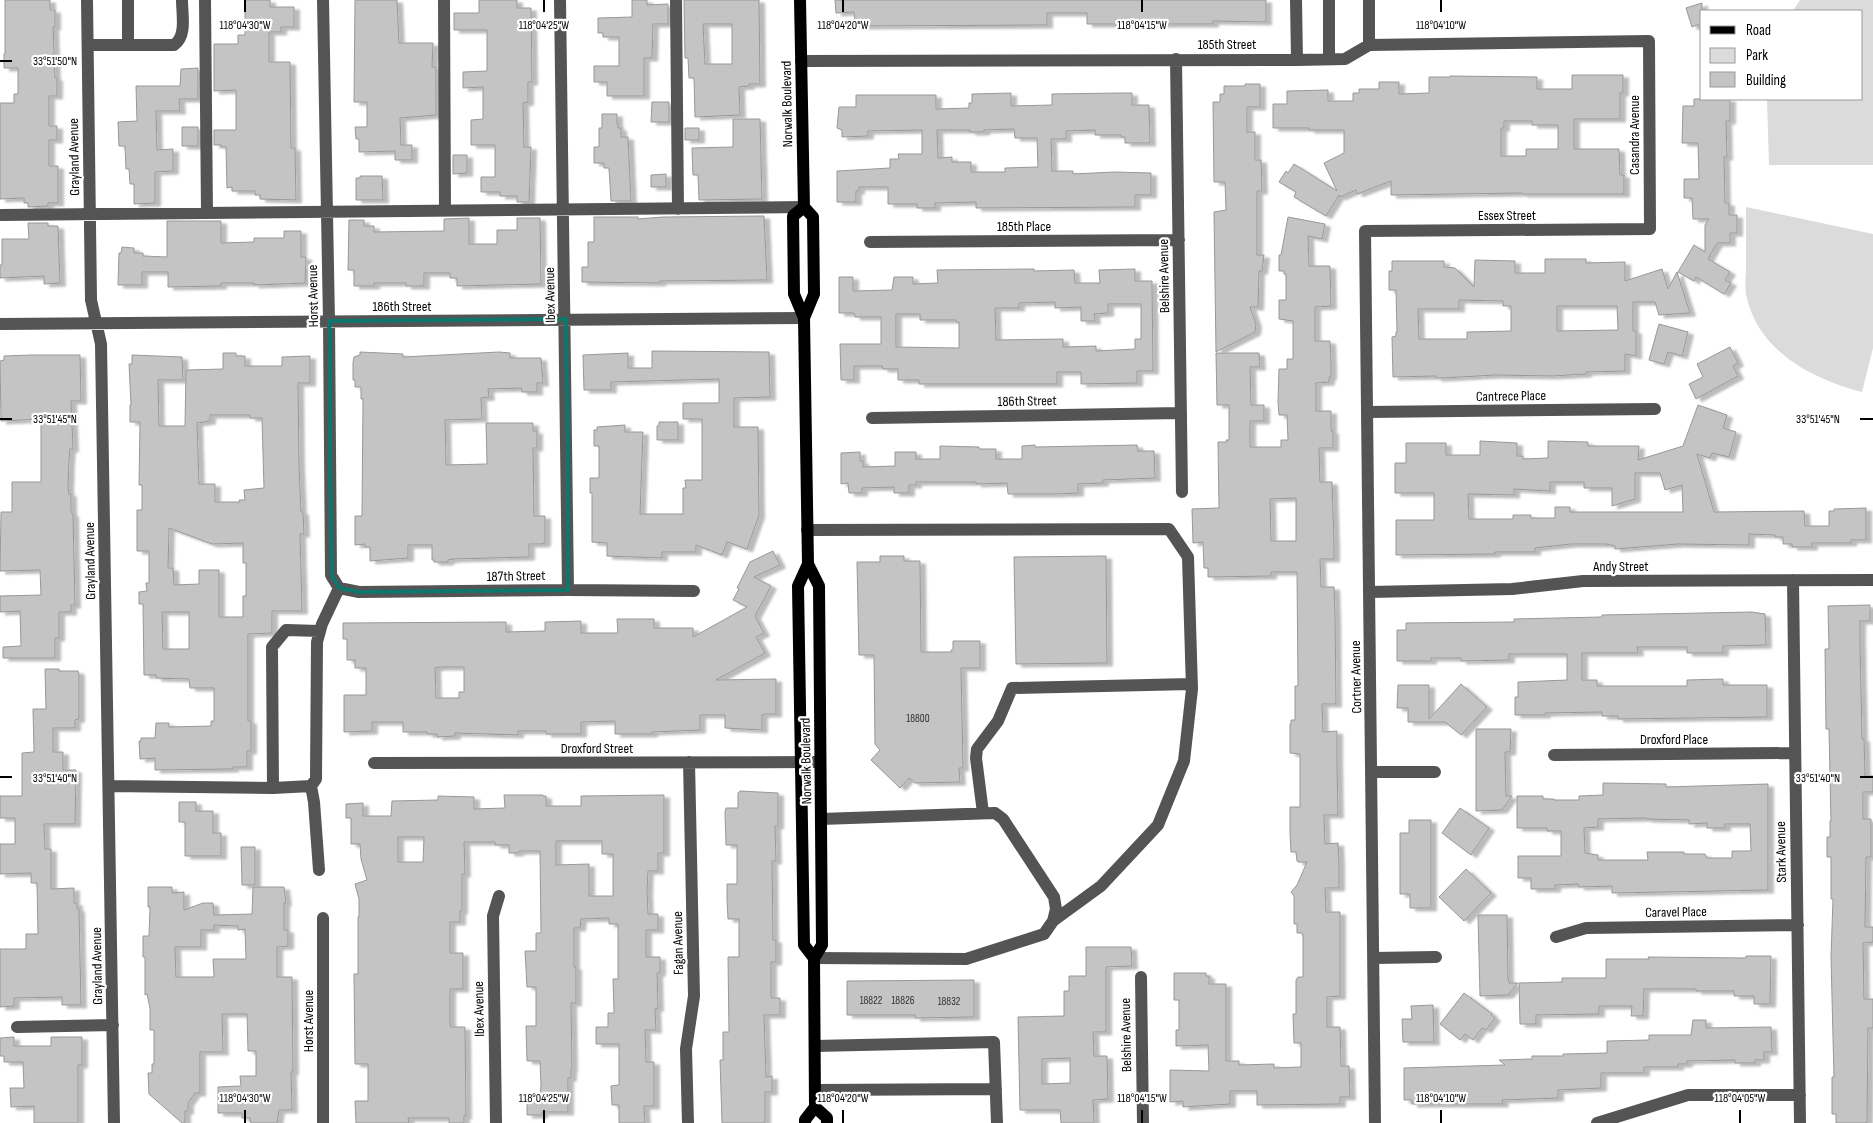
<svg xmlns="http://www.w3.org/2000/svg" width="1873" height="1123" font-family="'Sofia Sans Condensed',sans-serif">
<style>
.green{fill:#dbdbdb}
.building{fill:#c4c4c4;stroke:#989898;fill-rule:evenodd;filter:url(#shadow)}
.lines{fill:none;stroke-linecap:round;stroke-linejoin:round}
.minor{stroke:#545454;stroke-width:12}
.major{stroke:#000;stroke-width:12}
.marked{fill:none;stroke:#0f766e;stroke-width:4;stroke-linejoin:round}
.ticks{fill:none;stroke:#000;stroke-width:2}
.labels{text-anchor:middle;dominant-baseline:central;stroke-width:4.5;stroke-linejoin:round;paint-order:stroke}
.number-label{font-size:11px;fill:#313131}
.street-label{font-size:14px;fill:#000;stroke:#fff}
.ticks-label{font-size:12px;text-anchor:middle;fill:#000;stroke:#fff;stroke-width:4.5;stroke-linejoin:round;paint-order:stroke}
</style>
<defs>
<filter id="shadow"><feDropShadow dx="5.5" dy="3" stdDeviation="1" flood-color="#0004"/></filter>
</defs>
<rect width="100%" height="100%" fill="#fff"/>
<!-- green -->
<path class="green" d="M1800 0H1873V165H1769L1767 99H1862V11H1793Z
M1746 207 1873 234V348L1862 392C1813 379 1759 352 1747 298 1744 289 1746 278 1746 268 1746 248 1746 227 1746 207Z"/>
<!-- building -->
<path class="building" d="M5 0H50V10H55V27H53L55 78H57V96H49V126H57V140H49V166H58V203H48V206L28 207V203H24V198L0 199V103H14V94H18V68H4V54H5Z
M245 0H270V7H294V27H281V32H269V62H290L291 148H295L296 200 260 199V195H255V191H232V187L227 188 226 147H221V145H214V130H236V90L214 91V44H238V35H245Z
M355 0H397L399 43H433L432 67H436V115L400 118 401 145H412V160H395V151L359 152V139H356L355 127H367V102H354Z
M479 0H517V8H531L532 82H528V102L523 103 524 147H531L529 202H517V196H500V192H481V177H495V145H471V120L483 119V87L463 88V72L487 71V30H454V13H479Z
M632 0H647V5L668 4V24H653L652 58H644V96H607V82H594V66H619V37H603V33H598V18L632 17Z
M684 0H759L760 84H749V86L739 87 740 115 695 117 694 78H689L688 58H685ZM703 24H732V64H705Z
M835 0H1266V22L1213 21V24H1087V13H1047V25L855 26 854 12 836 13Z
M1702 3V23L1692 27 1686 8Z
M198 68V99H179L180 111H156L157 150 173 149V171L155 172V203L134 204V184H130L129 169H126L125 146H119L118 122 137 121 136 86H180L181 69Z
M1572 75H1623V93H1620V119H1574V149H1619L1620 175H1624V194H1522V193L1391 195V181L1357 194 1356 190 1340 197 1339 195 1326 216 1294 197 1296 192 1279 182 1286 171 1288 173 1294 164 1337 191 1324 163 1344 153V130H1309V128H1273V104H1287V91L1328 90V101H1353V93H1359V89H1379V82H1399V94L1429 93V77H1450V76L1537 77V89H1572ZM1504 121H1532V125H1558V149H1526V156H1501V128H1504Z
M1245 84H1260V107H1247V132H1255V160H1261L1262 191H1257V255H1264L1262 271H1259L1258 307H1250L1256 324 1255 332 1216 352 1214 212 1226 210 1225 182H1214L1213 102H1220V94H1224V86H1245Z
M1011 93V106L1052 105V94L1119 93H1132V105H1149L1150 143H1125V137H1121V135H1095V130L1066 131V139H1051L1052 171H1073V174L1114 172 1151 173V195H1135V207L976 208V202L935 203V208H917V204H888V187H859V191H856V202H837V171L890 168V159H899L898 154H922V130L868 131V136L842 137V130L837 128 839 107H856V95H936V109L969 108V103H972V94ZM1014 129 1015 138H1037L1038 167 1005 168V172H971V162H952V157L938 158 937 130H970V132H984V130Z
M1694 99H1730V121H1726L1727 157H1724L1725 203H1729V215H1737V233H1730V243H1717L1708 259 1730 272 1725 280 1731 283 1724 294 1696 277 1694 281 1678 272 1694 245 1705 252V225L1709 219H1693L1692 198H1684V179H1699L1698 143H1682L1683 106H1694Z
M652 102H669V122H651Z
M602 114H617V124H618V128H621V137H628L631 201H611L609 168H604V163H594V147H599V128H602Z
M733 119H760L762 199 699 200 698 175H693L692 148 733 147Z
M182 127H198V146H182Z
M685 128H699V140H685Z
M453 155H467V173L453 174Z
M666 174V187H651V175Z
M360 176H382L383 200H356V178H360Z
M764 216 767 280 660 281V283L582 282V267H588V242H594V217H638V219L663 217Z
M1288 217 1325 224 1322 239 1308 236 1309 266H1330L1331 306 1315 307V341H1330L1331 362V377H1329V382L1316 383V411H1331V431H1333V448H1319L1320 482H1332L1334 543V559H1320L1321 587H1334L1335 613 1336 704H1322L1323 732 1337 731V763L1338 815H1324L1325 844 1338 843 1339 862V888H1325L1326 912H1340V996L1327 997V1027H1340L1341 1066H1349L1350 1097H1340V1104L1257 1105V1091H1230V1104L1183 1107V1101L1170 1102V1070L1209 1071 1208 1045 1176 1046V1030H1179V1000H1174V973H1206V976H1209V984H1226V1061H1239V1065L1274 1064V1068L1301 1067V1043H1294L1293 1014H1296V980L1298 977H1303V935L1302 933H1297V924H1294V896L1291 892 1297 885 1307 862H1298L1297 861 1296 852H1291L1290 833V807H1300V754L1290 753V724H1291V720H1295V686H1298L1297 572H1271V576L1208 577V568H1204L1203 542 1193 543 1192 509 1219 508 1218 442H1227L1226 440H1229V405H1217L1216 353H1259L1260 367H1250L1251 405H1264V421H1250V447H1281V440H1288L1287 415H1279L1278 402 1279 369H1287V359H1293V321L1279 319V300H1286V274H1284V271H1279V255H1281ZM1296 498V541H1271L1270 499Z
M469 218V244H497V230H517V218H540L541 284 457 286V278H450V273H424V286H406V283H374V286H354V270H348L349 220H364V226H374V232L444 231V219Z
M167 221H221V243L254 242V238H284V231H301V257H306L305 283 254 285V283H221V286L168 287V272H142V285H118L119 253H121L122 247 134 248V253H143V256L167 257Z
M28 223H48V226H58L60 283 44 284V276L0 278V265H2V239H29Z
M1545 259H1586V263L1625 262V281L1662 269 1668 289 1677 272 1690 313 1659 315 1655 302H1633V331H1636V356L1625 354V371L1586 372V374L1552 376 1495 375 1442 378H1436V376L1393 377 1392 337 1396 336V332H1397L1396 290H1389V271H1392V261H1444V267L1455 268 1474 287 1475 260 1515 261V273H1545ZM1459 300 1503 301V306H1511V331L1467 332V339H1419L1418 309H1459ZM1557 306H1617L1618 330 1557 331Z
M1034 269V271L1074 270 1075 283H1100L1099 270 1135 269V281H1152L1153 371H1137V383L1081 384V372H1057V384H919V380H898V369H883L882 366H854V380H841L840 344H881V317H855L854 313H839V277H853V291L892 290 894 277H913V284L938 283 937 270ZM1055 302V308L1081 307V321H1095L1094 314 1108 313V304H1141V339H1135V349L1096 351V346L1063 347V339L996 340 995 308H1019V303ZM896 314H920V320H956V322H959V348L896 347Z
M1659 324 1688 332 1682 356 1668 352 1664 364 1649 360Z
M1730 347 1738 363 1733 366 1738 376 1696 399 1689 384 1703 377 1697 364Z
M652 351 769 352 770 397 734 398V427H758L759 515 747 549 727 542 722 555 696 545V552H662V558L607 556V543L592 542V493H590V478H599V446H594V430H597V427L625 425V432H643L640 514H683V488H686L685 480H702V419H683V403H719V379L611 382V390H584L583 355 628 353V368H652Z
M360 352 403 354V357L499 352 510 353V358H541L543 383H537V392H522L521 388 488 389 489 397 481 398 482 419 445 420 446 465 487 464 486 423H533V431H537V448H533L534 516H545V543H543V544H529V557L454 559 448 560V562H434V560H432V545H408V558L370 561V547H365V544L355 545V516H362L363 399H361V387H355V380H353V363L354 357 360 355Z
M223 353H236V356H245V366H282V357L310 356V383H298L299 467 301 512H303L304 534H300L302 611H272V633L248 634V721H251V751H247V767H233V769L155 770V758L140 759 139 741H141V738H155L156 723H169V727L211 726V721H214V688H190L189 679 156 678V675H144L143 604H139V592L147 591 146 583H149V551H137V510H142V485H139L140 422H130V405H131L129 364H132V355L182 357 183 380H158L159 426H185L186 370 223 369ZM210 415H250V418H262L264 488 244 490 245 500H239L240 502H215V484H199L197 423 210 421ZM169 528 212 544 243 543V563H246V596H243V617H219V570H199V584L174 585 173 568H168ZM162 612H189V649H163Z
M31 355H80L81 401H71L73 449H70L69 460 68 488 69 494H71V511L73 515 75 605H71V612H59V638H55V658H3V647L21 646 20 611 0 612V596L41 595 40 570 0 571 1 512H12V482H41V419L1 421 0 361 4 360V356Z
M1698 405 1727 415 1723 428 1736 432 1729 457 1712 453 1710 458 1697 454 1714 512 1804 511 1805 526H1829V511H1834V509L1866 508V540H1851V543H1812V547H1792V544H1783V537H1775V535L1749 534V545L1678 544 1615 549V546L1606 544H1571L1535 548V552H1495V554L1396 555V520H1434V493H1395V463H1406V443H1446V455H1480V441L1517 443V456H1523V459L1548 458V441L1588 442V446H1639L1638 460 1683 446ZM1635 473H1660L1665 490 1682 485 1683 512H1570V507H1555V518H1531V515H1513V519H1469L1468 494 1514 495V489L1550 491V482H1584V488H1612V506L1635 499Z
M659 422H678V440H657V426H659Z
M1035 445V447L1137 445 1138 451H1154L1155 478 1103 480V483L1078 484V493L1055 494H1008L1007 483 976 484V482H916V485H909V493H894V487L862 488V493H849L848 483 841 484V453L860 452V461H863V467L895 466V452H916V459H940V446L979 447V449H996V459H1022V446Z
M773 551 780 565 754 577 771 586 755 616 764 633 756 637 765 653 716 680 776 679V714H764L762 715V730L725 728V715H700V730L652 732V734H615V721L581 722V734H546V731H518V735L455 733V736L437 737V734H427V732H403V722H372V731L344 732V695H366V668H355V660H347V639H343V623L506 622V632L545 631V622L581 621V633H618L617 619H654V628H693V637L747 607 733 600 739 589 737 588 750 562ZM440 667H464V692H459V698H436L435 668Z
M880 556H904V561H920L921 652H951V650H953V641H980V668H961L963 768H959L960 782 915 783 909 778 900 788 871 760 880 750 875 744 874 655H859L857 562H880Z
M1106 556 1107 663 1016 664 1014 557Z
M1870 605V621H1860V643L1862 739H1864L1865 776H1873V792H1863V819H1871V857H1866L1865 927H1873V942L1863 943 1864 999H1873V1028H1868L1867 1123H1836V1114H1832V1077H1834L1831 957 1833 899H1831V857H1827V837H1830V821H1831L1829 729H1826L1825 649H1829L1828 606Z
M1752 612 1765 614 1766 645 1723 646V653H1687V647H1637L1638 653H1582V680H1597V686H1687V680L1723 679V685H1767V717L1618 719V716H1602V712L1545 713V715H1515V697H1518V682L1567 680V654H1509V660L1461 661V658H1431V661H1397V630H1406V623L1514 622V619L1602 617V615Z
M45 669H59V671H78L79 674V719L75 720V728H53V752H63V770H76L75 824H44L45 849H51V889L74 888V903H77V909H79L81 1005H62V997L14 998V1006L0 1007V949H26V934H38L37 883H31V873L0 874V844H15V818H0V796H22V753L34 752 33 709H46Z
M1461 684 1487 707 1461 735 1445 722H1408V708H1397L1398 685H1429V719Z
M1476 729H1511L1510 752H1505L1506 796H1512L1502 810 1476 811Z
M1603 783 1666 784V787L1768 784V890L1612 893V886L1579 887 1578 884 1555 885V889H1531V878H1518V856H1561V831H1547V828H1517V796H1543V799H1554V800H1579V796L1603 795ZM1646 818V819L1689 820V824L1707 823V828H1725V824H1750L1751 851H1732V858H1707L1705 854H1684V852H1647L1648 860H1598V855L1585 853 1584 828 1598 827V819Z
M740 791 778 793V826H775L776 861H772L773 940H776V962H771V998H780V1015H764L766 1077 772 1076V1092H765V1123H722L720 1060H723V1032H729L728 957H739V919H728L727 899V884H737V845H726L725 812 726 808H738V793Z
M504 795H543V796H546V806H581V796L664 795V853H658V871H648L647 891 648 914H658V930H646V957H660V973H657L658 1008 655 1009 656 1030H645L646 1062H654V1106H644L645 1123H619V1105H612L611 1086 619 1085V1044H596V1027H608V1013H614L613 979H618V924H609V918L581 919 580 928H574V967H576V1003H571L572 1069H571V1078H568V1112H542V1115H527V1099H540L541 1085 540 1061H527L526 1026H536V987H527L525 951H536V933H541L540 851H520L517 853H509V845H495V842H464L465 874H462V911H460V922H450V953H463V989H450V1024L451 1027H465L466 1116H464V1123H449V1118H408L409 1123H356L355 1101H368V1064H355L354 974H358V917H359V899L355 884 367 880 361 859 360 844H351V818H346V804L363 803V816H391L392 801 438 800V796L474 797V809L505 808ZM398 837H424L423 862H398ZM556 841H602V854H613V896H589V864L556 865Z
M179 802H196V811H213V833H221V856H185V822H179Z
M1460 808 1489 828 1471 855 1442 833Z
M1409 820H1431V908H1410V894H1400V833H1409Z
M241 847H255V885H242Z
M1466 869 1491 893 1464 921 1439 897Z
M148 887H172V893L184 892V910L203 903H213L214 915 252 914 253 887H284L286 903H284V930H288V946L277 947V977H292L293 1072H291L292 1110H279L277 1123H251L250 1118H242V1113H218V1087L241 1086 240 1076H256V1051H248L247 1014H222L223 1052H200V1093H195L188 1103V1111H185V1123H182L149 1094 148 1073H152V1064H154V1030H150V1008L147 994 145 995V957H143V936H149L150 907H148ZM214 925 238 926V930L245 929 246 959H213L214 977H176L175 947H201V930H214Z
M1478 915H1507L1508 978 1509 983H1518L1508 995 1480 996Z
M1086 947H1131L1132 966 1106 967V1032H1093L1094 1056H1107L1108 1099 1093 1100 1094 1123H1061L1060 1110H1020L1018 1017 1064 1016V991H1069V976H1086ZM1070 1058V1083L1042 1084V1059Z
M1746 956H1771L1770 1004H1754V996H1734V991H1696V989H1644L1643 1016H1631L1632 1006H1599V1014L1536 1015V1024H1520L1519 983 1562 982V978H1606V959H1649L1648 957 1746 958Z
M974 980V1017L915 1018V1015H847V981Z
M1464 993 1492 1014 1491 1015 1495 1018 1486 1030 1482 1028 1473 1040 1465 1034 1460 1040 1440 1024Z
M1433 1005 1434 1042H1403L1402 1019H1412L1411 1006Z
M1693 1020H1706V1028L1771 1027 1772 1052H1764V1060H1755V1063H1735V1060L1687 1061V1064H1678V1067H1644V1073H1601V1088L1558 1090V1098L1502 1100 1503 1104H1412V1100H1404V1068L1505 1065 1499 1060 1532 1059V1056H1563V1054L1607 1053V1041L1649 1040V1035H1691Z
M14 1037V1046H51V1037H82V1065H78V1123H34V1106L11 1107 10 1088H24L23 1062H4V1056H0V1038Z"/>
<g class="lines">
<!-- minor -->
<path class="minor" d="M87 0 91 300 101 344 114 1123
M205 0 207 213
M323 0 329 321 331 575 339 588
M444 0 445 211
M560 0 568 590
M676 0 678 209
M1296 0 1297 60
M1329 0V59
M1369 0V45
M88 45H174C187 36 182 15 182 0
M128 45V0
M1176 59 1182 492
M801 61 1297 60 1345 59 1369 45 1649 41 1650 229 1365 231 1375 1123
M0 215 804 207
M870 242 1179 240
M0 324 804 318
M1368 412 1655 409
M872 418 1181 413
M807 530 1169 529 1188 557 1192 689 1184 761 1158 825 1101 886 1053 921
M1793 580 1800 1123
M339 588 359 592 568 590 694 591
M1370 592 1512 589 1583 581 1873 580
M1554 755 1795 753
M374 763 820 762
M1373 772H1435
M109 786 273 788 311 786 316 779 317 642 322 624 339 588
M311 786 314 802 319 870
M273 788 272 647 286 630 320 631
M983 813 976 758 977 749 998 721 1012 688 1191 684
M1556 937 1586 928 1798 925
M814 958 966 959 1044 934 1053 921 1056 909 1054 897 1003 819 995 813 821 819
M1374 958 1436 957
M1141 977 1143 1123
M17 1027 113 1025
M815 1046 994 1042 997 1123
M815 1090 996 1089
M323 1123V918
M496 1123 493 916 499 896
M688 1123 686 1049 694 996 689 762
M1597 1123 1688 1095H1800"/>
<!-- major -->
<path class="major" d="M800 0 804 207 813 217 814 294 804 318
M804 207 793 216 794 294 804 318 808 564 798 586 804 945 814 958
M815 1107 827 1118V1123
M805 1123V1120L815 1107 814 958 822 945 819 586 808 564"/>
</g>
<!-- marked area -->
<path class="marked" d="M566 319 568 590 359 592 339 588 331 575 329 321Z"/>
<!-- ticks -->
<path class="ticks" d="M245 0V12M544 0V12M843 0V12M1142 0V12M1441 0V12M0 61H12M0 419H12M1860 419H1873M0 777H12M1860 777H1873M245 1110V1123M544 1110V1123M843 1110V1123M1142 1110V1123M1441 1110V1123M1740 1110V1123"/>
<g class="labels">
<!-- number labels -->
<g class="number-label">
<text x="918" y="718">18800</text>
<text x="871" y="1000">18822</text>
<text x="903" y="1000">18826</text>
<text x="949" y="1001">18832</text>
</g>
<!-- street labels -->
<g class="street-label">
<text x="1227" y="44">185th Street</text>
<text transform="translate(787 104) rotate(-91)">Norwalk Boulevard</text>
<text transform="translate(1634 135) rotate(-90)">Casandra Avenue</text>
<text transform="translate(74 157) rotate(-91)">Grayland Avenue</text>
<text x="1507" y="215">Essex Street</text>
<text x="1024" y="226">185th Place</text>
<text transform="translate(1164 276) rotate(-91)">Belshire Avenue</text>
<text transform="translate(550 295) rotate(-91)">Ibex Avenue</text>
<text transform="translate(313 296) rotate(-91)">Horst Avenue</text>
<text x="402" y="306">186th Street</text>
<text transform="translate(1511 396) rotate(-1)">Cantrece Place</text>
<text transform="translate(1027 401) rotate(-1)">186th Street</text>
<text transform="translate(90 561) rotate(-91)">Grayland Avenue</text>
<text x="1621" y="566">Andy Street</text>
<text transform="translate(516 576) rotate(-1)">187th Street</text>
<text transform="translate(1356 677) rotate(-91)">Cortner Avenue</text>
<text x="1674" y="739">Droxford Place</text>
<text x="597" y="748">Droxford Street</text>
<text transform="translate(806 761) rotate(-91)">Norwalk Boulevard</text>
<text transform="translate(1781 852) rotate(-91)">Stark Avenue</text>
<text transform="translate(1676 912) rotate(-1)">Caravel Place</text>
<text transform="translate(678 943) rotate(-91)">Fagan Avenue</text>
<text transform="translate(97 966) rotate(-91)">Grayland Avenue</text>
<text transform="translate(479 1009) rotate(-91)">Ibex Avenue</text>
<text transform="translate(308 1021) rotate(-90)">Horst Avenue</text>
<text transform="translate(1126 1035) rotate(-91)">Belshire Avenue</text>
</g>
</g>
<g class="ticks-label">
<text x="245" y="29">118°04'30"W</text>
<text x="544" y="29">118°04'25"W</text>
<text x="843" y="29">118°04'20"W</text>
<text x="1142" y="29">118°04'15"W</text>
<text x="1441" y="29">118°04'10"W</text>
<text x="55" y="65">33°51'50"N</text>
<text x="55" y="423">33°51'45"N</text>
<text x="1818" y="423">33°51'45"N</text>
<text x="55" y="782">33°51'40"N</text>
<text x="1818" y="782">33°51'40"N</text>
<text x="245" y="1102">118°04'30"W</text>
<text x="544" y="1102">118°04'25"W</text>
<text x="843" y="1102">118°04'20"W</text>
<text x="1142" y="1102">118°04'15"W</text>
<text x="1441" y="1102">118°04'10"W</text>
<text x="1740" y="1102">118°04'05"W</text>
</g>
<!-- legend -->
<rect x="1700" y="10" width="162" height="90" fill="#ffffff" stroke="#999999"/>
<rect x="1710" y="26" width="25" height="8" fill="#000000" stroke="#999999"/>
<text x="1746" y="35" font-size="15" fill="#000000">Road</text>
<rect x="1710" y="48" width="25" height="15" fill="#dbdbdb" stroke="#999999"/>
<text x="1746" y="60" font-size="15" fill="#000000">Park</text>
<rect x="1710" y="72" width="25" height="15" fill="#c4c4c4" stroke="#999999"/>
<text x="1746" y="85" font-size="15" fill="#000000">Building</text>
</svg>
